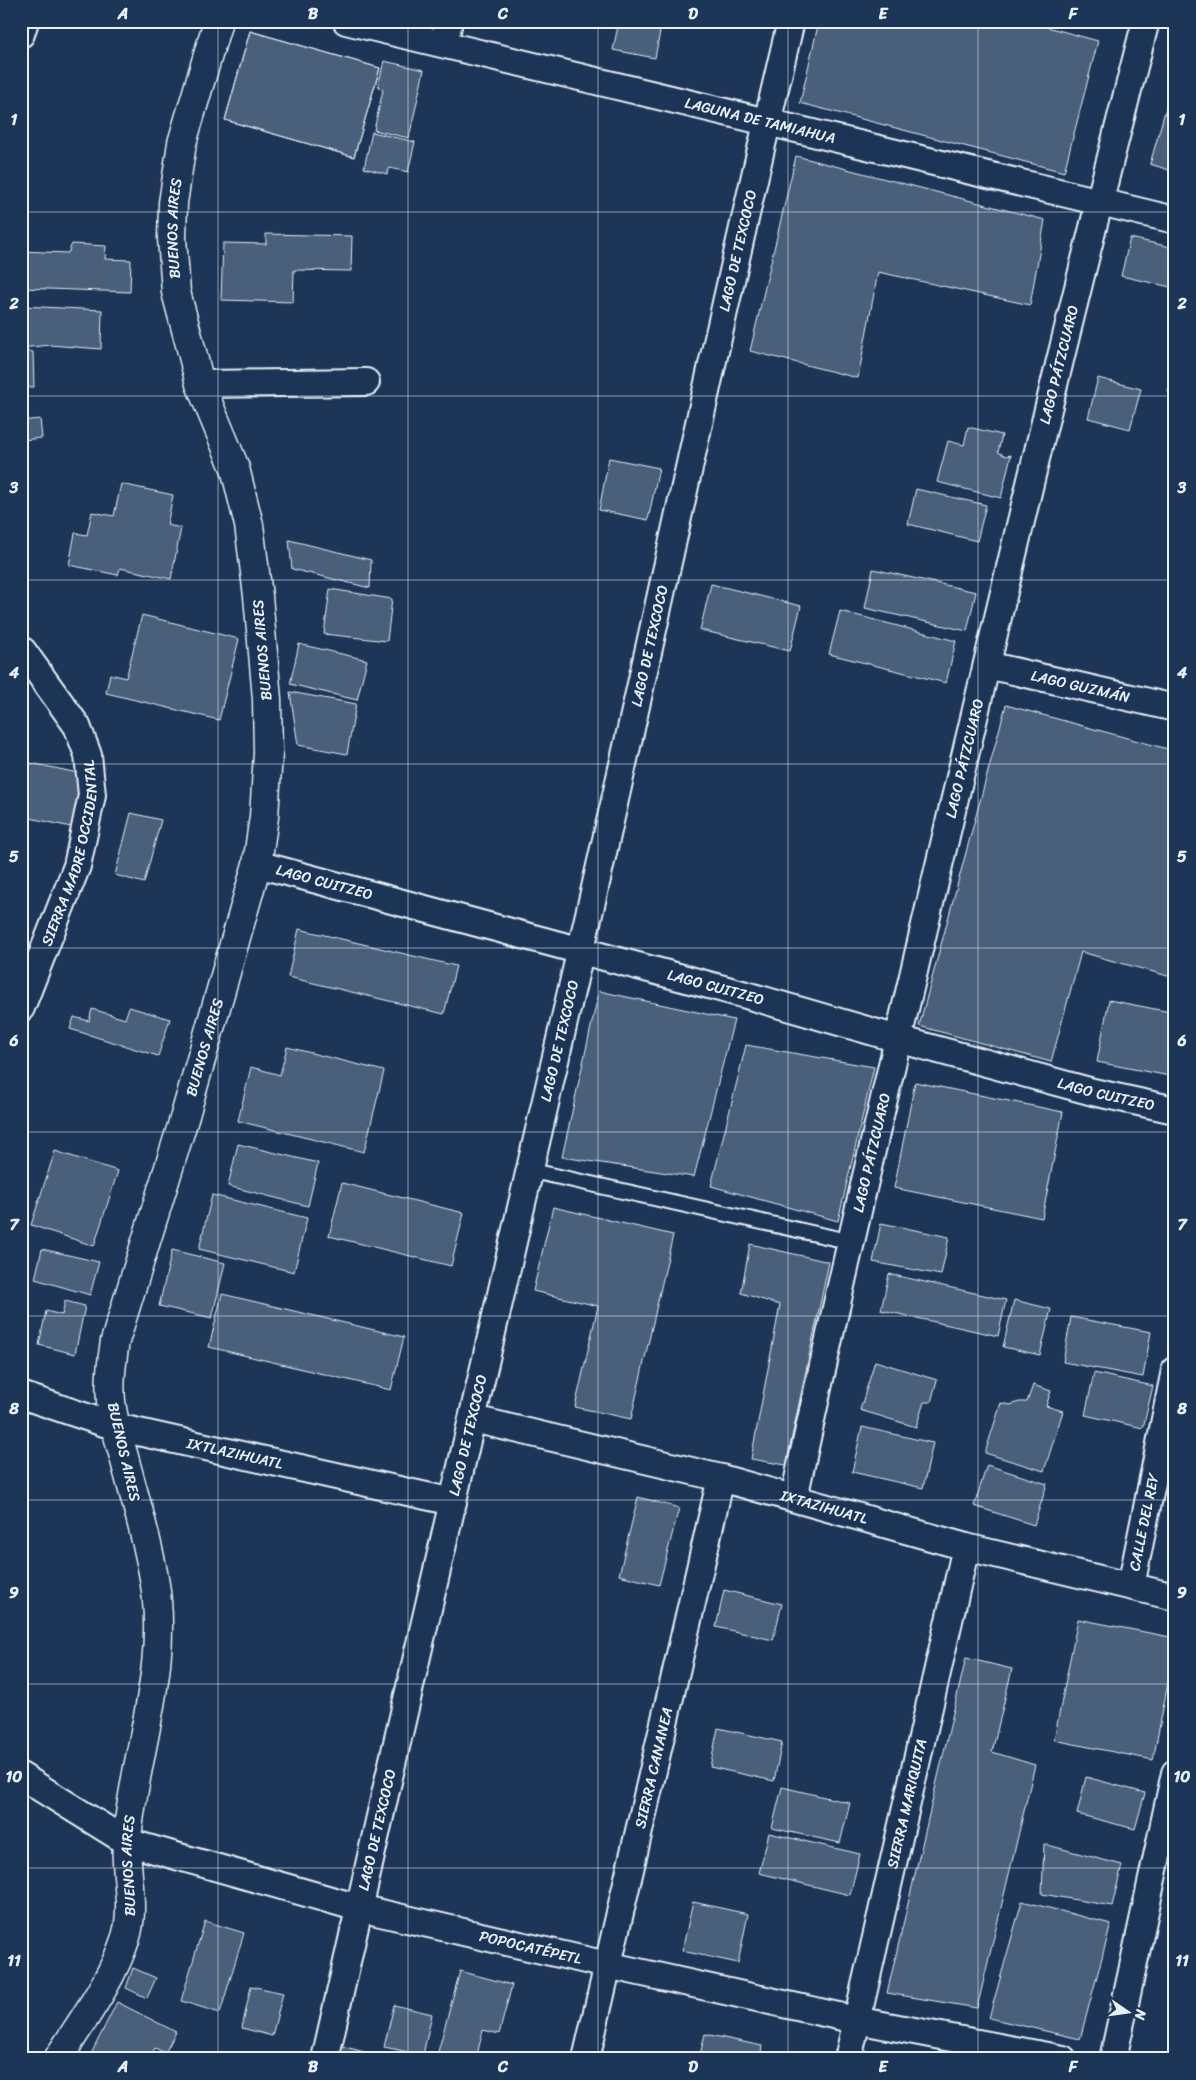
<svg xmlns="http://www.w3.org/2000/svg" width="1196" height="2080" font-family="Sriracha,sans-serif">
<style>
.building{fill:#495e7a;stroke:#e8f1f8}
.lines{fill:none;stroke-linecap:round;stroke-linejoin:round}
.lane-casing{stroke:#e8f1f8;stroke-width:18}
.street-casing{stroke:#e8f1f8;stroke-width:30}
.secondary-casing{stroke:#e8f1f8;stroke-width:31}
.lane{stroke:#1d3557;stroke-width:14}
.street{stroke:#1d3557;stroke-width:26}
.secondary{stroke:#1d3557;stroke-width:28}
.grid{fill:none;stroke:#e8f1f8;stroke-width:1;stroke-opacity:0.55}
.labels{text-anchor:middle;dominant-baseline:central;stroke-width:4;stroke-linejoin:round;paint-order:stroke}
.street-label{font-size:15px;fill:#e8f1f8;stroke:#1d3557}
.neatline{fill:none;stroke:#e8f1f8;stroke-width:2}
.grid-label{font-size:16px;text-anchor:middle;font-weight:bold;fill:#e8f1f8}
</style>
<rect width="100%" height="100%" fill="#1d3557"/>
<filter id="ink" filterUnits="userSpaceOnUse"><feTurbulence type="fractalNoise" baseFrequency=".02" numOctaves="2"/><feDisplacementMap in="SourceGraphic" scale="10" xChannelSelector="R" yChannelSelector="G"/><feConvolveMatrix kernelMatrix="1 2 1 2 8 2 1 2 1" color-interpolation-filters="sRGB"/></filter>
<g filter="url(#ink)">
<!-- building -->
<path class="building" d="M619 21H662L655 58 613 50Z
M819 21H1025L1098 41 1064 172 800 103Z
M250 31 380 68 354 157 225 120Z
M250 31 380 68 354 157 225 120Z
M384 61 424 70 409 138 374 130 383 90 378 87Z
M1175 76V172L1150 164Z
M372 132 415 142 408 172 389 168 387 174 364 168Z
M796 156 1045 220 1030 305 878 272 858 378 750 351Z
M266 234 352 236 351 271 294 270 293 302 221 300 223 243 266 244Z
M1130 238 1175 248V288L1121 276Z
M72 244 106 246 105 259 131 260 130 292 21 288V251L68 253Z
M21 306 102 310 101 349 50 345 21 348Z
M21 351 33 352 34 387 21 388Z
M1175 370V394L1168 392Z
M1098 378 1141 389 1130 429 1088 418Z
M40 419 42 438 23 440 21 421Z
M968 427 1002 435 998 452 1006 456 1011 455 1001 498 937 482 948 441 964 445Z
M609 458 659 468 648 520 599 510Z
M121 484 173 495 167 525 181 528 171 579 120 568 118 575 69 565 75 533 87 535 92 512 114 516Z
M916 489 986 505 977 541 908 524Z
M289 540 371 560 370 588 292 569Z
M873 569 976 592 967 631 865 608Z
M711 584 801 606 790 651 700 630Z
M330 589 392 599 387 641 324 634Z
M840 611 956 641 946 683 829 654Z
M142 615 239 639 219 720 106 693 110 674 126 678Z
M299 644 367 660 357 700 290 684Z
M290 692 356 704 347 754 298 745Z
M1006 705 1175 751V978L1081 952 1051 1062 919 1026Z
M21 761 83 774 71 827 21 816Z
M131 813 161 820 144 883 115 875Z
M299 929 456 966 444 1014 288 977Z
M599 991 734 1020 694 1177 562 1157Z
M1109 1000 1175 1013V1077L1097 1062Z
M129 1007 170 1019 158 1056 70 1029 74 1017 89 1021 92 1009 125 1019Z
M746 1045 874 1067 838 1221 711 1186Z
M287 1047 384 1071 364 1152 238 1121 251 1067 280 1075Z
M915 1082 1063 1112 1042 1218 894 1188Z
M238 1144 318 1163 308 1206 228 1186Z
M55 1151 118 1171 94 1246 31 1225Z
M342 1183 464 1213 451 1266 329 1236Z
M212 1195 307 1218 294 1272 199 1249Z
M553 1207 673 1235 631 1419 575 1407 598 1306 533 1291Z
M881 1223 949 1237 941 1275 873 1262Z
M750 1244 829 1262 786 1465 751 1459 780 1305 741 1293Z
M42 1249 99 1262 90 1295 35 1279Z
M172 1250 225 1263 212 1318 159 1306Z
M889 1274 1006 1300 998 1336 881 1310Z
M222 1294 404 1337 391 1390 209 1347Z
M1014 1300 1051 1309 1040 1355 1003 1347Z
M65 1301 85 1306 75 1354 39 1345 46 1311 62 1315Z
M1071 1317 1151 1332 1143 1377 1063 1362Z
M875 1361 937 1380 931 1402H924L916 1427 860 1410Z
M1094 1373 1153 1386 1143 1428 1085 1415Z
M1033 1385 1051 1391 1046 1406 1063 1411 1044 1471 985 1453 1001 1403 1010 1405 1019 1402H1027Z
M862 1427 933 1443 923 1488 852 1472Z
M987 1465 1047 1484 1034 1525 974 1506Z
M638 1497 679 1508 659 1585 619 1575Z
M724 1590 782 1604 773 1640 716 1627Z
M1078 1619 1175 1638V1647L1153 1760 1054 1740Z
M966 1658 1012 1669 992 1752 1035 1765 977 2008 887 1993Z
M718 1728 782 1742 774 1781 710 1767Z
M1086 1777 1145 1793 1135 1829 1077 1814Z
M782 1787 850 1803 840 1843 772 1828Z
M769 1833 860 1854 850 1895 759 1873Z
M1044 1844 1122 1865 1112 1906 1042 1894Z
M1022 1901 1111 1924 1080 2039 989 2018Z
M693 1902 748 1914 738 1963 682 1951Z
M205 1921 244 1933 220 2013 181 2001Z
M133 1968 156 1978 147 1998 126 1988Z
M460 1971 512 1985 499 2034 483 2030 476 2059H436Z
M251 1986 283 1993 272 2036 242 2028Z
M117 2002 176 2032 165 2053 155 2048 149 2059H96L90 2056Z
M394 2005 432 2014 423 2055 384 2047Z
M705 2034 762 2046 760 2059H699Z
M338 2045 391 2059H335Z"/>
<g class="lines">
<defs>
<path id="lane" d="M528 1170 852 1242"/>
<g id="street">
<path id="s1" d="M346 21 1175 220"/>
<path d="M21 34 25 21"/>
<path d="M444 44 449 21"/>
<path d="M200 384 366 382"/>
<path id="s2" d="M987 665 1175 708"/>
<path id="s3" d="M257 864 746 995 898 1039 1093 1092 1175 1110"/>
<path id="s4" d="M21 1008 77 866 92 795 88 755 77 726 23 651"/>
<path id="s5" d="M21 1395 116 1427 453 1502"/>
<path id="s6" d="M473 1419 721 1478 966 1547 1175 1597"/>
<path id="s7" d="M794 1498C846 1257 903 1017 960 777 1020 524 1080 272 1146 21"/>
<path id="s8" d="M1131 1586 1175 1370"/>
<path id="s9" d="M21 1776 127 1842 359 1908 607 1965 856 2020 1063 2059"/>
<path id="s10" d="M325 2059C408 1690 494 1322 580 953 652 643 717 331 791 21"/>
<path id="s11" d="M586 2059 721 1478"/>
<path id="s12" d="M848 2059 966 1547"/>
<path d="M1113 2059 1175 1773"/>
</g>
<g id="secondary">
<path id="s13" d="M58 2059C83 2019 112 1981 126 1937 136 1904 124 1872 127 1839 135 1750 170 1668 154 1578 147 1537 134 1496 124 1457 119 1439 113 1420 111 1401 109 1381 112 1361 115 1341L184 1119 257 864 264 817 268 753 267 699 258 596 249 525 235 468 200 384 192 352 176 292 172 238 173 203 182 143 218 21"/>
</g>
</defs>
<!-- lane casing -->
<use href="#lane" class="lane-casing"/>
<!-- street casing -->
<use href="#street" class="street-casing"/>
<!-- secondary casing -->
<use href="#secondary" class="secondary-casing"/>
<!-- lane -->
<use href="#lane" class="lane"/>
<!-- street -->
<use href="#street" class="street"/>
<!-- secondary -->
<use href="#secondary" class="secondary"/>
</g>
</g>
<!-- grid -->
<path class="grid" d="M218 21V2059M408 21V2059M598 21V2059M788 21V2059M978 21V2059M21 212H1175M21 396H1175M21 580H1175M21 764H1175M21 948H1175M21 1132H1175M21 1316H1175M21 1500H1175M21 1684H1175M21 1868H1175"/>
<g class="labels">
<!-- street labels -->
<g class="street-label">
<text stroke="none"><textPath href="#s1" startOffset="426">LAGUNA DE TAMIAHUA</textPath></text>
<text stroke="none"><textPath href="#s13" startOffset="1892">BUENOS AIRES</textPath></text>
<text stroke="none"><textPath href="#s10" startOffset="1855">LAGO DE TEXCOCO</textPath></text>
<text stroke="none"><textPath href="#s7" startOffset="1164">LAGO PÁTZCUARO</textPath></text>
<text stroke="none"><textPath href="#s10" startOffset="1450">LAGO DE TEXCOCO</textPath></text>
<text transform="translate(262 650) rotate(-95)">BUENOS AIRES</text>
<text stroke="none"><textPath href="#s2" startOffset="96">LAGO GUZMÁN</textPath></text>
<text stroke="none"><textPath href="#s7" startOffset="759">LAGO PÁTZCUARO</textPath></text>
<text stroke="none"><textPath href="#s4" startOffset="164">SIERRA MADRE OCCIDENTAL</textPath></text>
<text stroke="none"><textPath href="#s3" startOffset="70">LAGO CUITZEO</textPath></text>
<text stroke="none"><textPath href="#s3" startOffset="475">LAGO CUITZEO</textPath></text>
<text stroke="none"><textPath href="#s10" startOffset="1045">LAGO DE TEXCOCO</textPath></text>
<text stroke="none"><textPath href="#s13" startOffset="1052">BUENOS AIRES</textPath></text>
<text stroke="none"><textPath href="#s3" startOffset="880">LAGO CUITZEO</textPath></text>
<text stroke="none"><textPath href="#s7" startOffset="354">LAGO PÁTZCUARO</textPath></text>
<text stroke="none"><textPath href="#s10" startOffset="640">LAGO DE TEXCOCO</textPath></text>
<text transform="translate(124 1452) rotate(77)">BUENOS AIRES</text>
<text stroke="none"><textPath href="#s5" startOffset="222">IXTLAZIHUATL</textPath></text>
<text stroke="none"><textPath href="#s6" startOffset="362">IXTAZIHUATL</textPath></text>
<text stroke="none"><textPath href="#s8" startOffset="65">CALLE DEL REY</textPath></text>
<text stroke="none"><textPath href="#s11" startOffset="299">SIERRA CANANEA</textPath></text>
<text stroke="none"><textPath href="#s12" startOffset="262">SIERRA MARIQUITA</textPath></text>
<text stroke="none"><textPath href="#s10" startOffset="235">LAGO DE TEXCOCO</textPath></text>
<text stroke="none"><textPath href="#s13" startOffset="212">BUENOS AIRES</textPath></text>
<text stroke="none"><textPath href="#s9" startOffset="542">POPOCATÉPETL</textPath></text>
</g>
</g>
<!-- margin -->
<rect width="1196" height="2080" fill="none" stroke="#1d3557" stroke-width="55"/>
<!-- north arrow -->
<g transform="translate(1128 2012) rotate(103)" stroke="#1d3557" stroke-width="4" paint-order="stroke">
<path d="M0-4L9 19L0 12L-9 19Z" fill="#e8f1f8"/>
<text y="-8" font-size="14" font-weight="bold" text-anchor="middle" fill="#e8f1f8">N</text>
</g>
<rect x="28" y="28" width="1140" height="2024" class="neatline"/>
<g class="grid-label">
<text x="123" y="19">A</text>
<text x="313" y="19">B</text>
<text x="503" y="19">C</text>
<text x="693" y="19">D</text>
<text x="883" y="19">E</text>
<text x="1073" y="19">F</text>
<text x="14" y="125">1</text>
<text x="1182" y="125">1</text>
<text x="14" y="309">2</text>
<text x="1182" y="309">2</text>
<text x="14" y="493">3</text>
<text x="1182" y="493">3</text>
<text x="14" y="678">4</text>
<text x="1182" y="678">4</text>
<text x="14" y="862">5</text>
<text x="1182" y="862">5</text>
<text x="14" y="1046">6</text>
<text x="1182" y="1046">6</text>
<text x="14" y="1230">7</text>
<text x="1182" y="1230">7</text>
<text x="14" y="1414">8</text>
<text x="1182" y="1414">8</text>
<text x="14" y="1598">9</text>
<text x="1182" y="1598">9</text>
<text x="14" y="1782">10</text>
<text x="1182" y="1782">10</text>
<text x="14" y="1966">11</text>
<text x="1182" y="1966">11</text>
<text x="123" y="2072">A</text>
<text x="313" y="2072">B</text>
<text x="503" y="2072">C</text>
<text x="693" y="2072">D</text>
<text x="883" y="2072">E</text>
<text x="1073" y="2072">F</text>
</g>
</svg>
